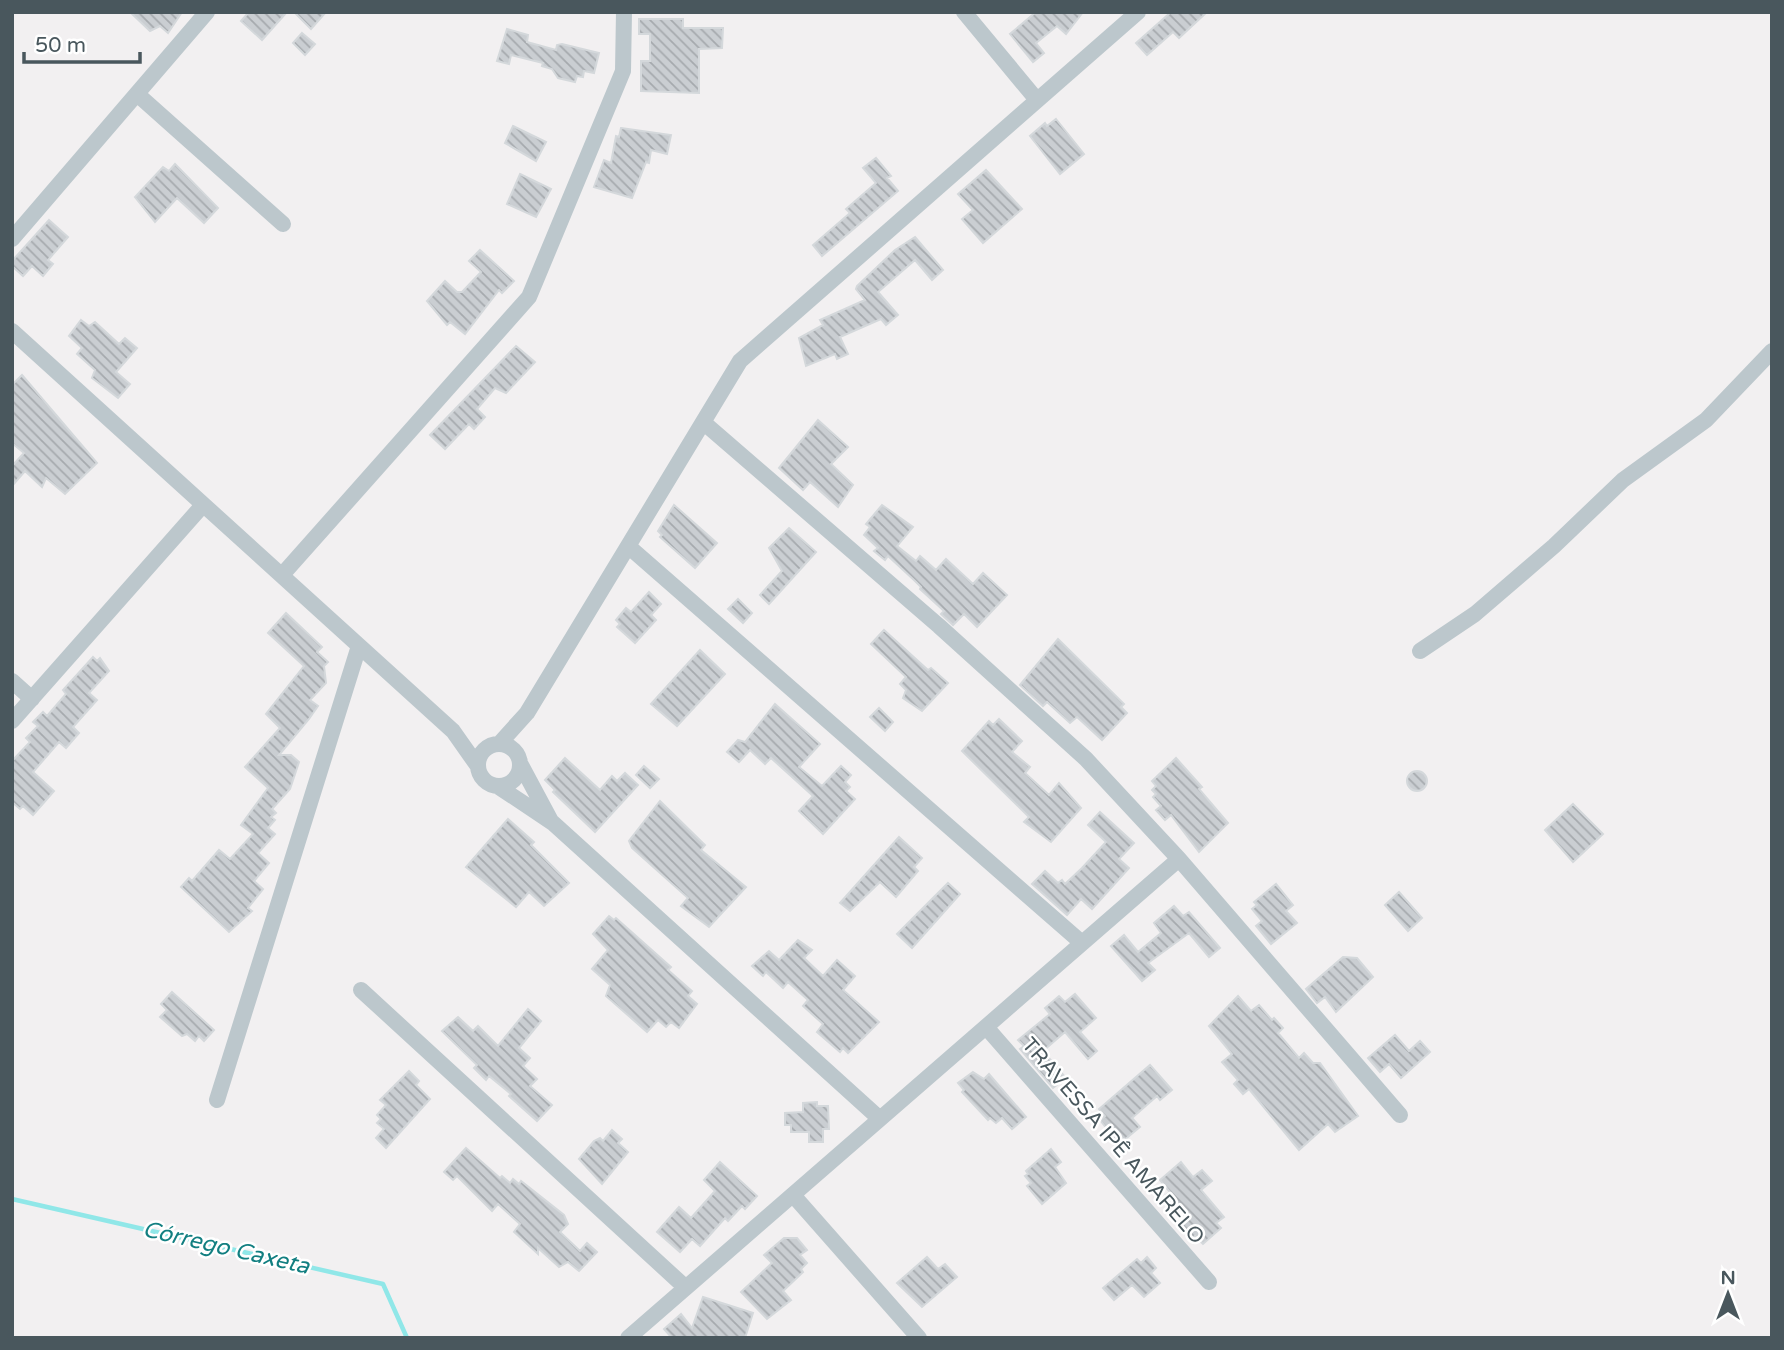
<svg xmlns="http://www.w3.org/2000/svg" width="1784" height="1350" font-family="'Varela Round',sans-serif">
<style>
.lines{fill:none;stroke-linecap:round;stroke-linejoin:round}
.stream{stroke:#90e7e8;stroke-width:4.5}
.building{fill:url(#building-back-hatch);stroke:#d4d8db;stroke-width:2}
.minor{stroke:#bcc7cc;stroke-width:16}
.labels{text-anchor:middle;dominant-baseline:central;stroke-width:5;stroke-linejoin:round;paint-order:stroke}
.street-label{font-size:21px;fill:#49575d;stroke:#fff}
.water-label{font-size:23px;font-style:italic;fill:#127f81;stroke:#fff}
</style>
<defs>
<pattern id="building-back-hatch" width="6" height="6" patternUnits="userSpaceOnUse" patternTransform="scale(1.75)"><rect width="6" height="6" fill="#caced2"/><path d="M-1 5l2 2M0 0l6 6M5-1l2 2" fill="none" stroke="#a6aaae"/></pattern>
</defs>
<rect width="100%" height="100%" fill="#f2f0f1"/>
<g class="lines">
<!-- stream -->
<path class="stream" d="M12 1199 383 1284 407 1338"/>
</g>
<!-- building -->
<path class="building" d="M130 12H182L168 33 160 26 150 31Z
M249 12H287L262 40 241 21Z
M294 12H326L311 29Z
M1036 12H1083L1066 34 1057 26 1036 43 1044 53 1033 62 1010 34Z
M1171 12H1207L1179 38 1173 32 1147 55 1136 43Z
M639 19H683V28H723L722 48 699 49V93L641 91V61H650V34H639Z
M507 29 528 35 527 42 556 50 557 45 562 44 599 53 594 73 584 71 583 77 577 76 575 82 558 78 552 69 542 66 543 63 511 55 509 64 497 61Z
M302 33 315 44 305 55 293 43Z
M1056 119 1084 154 1060 174 1030 136 1045 123 1047 126Z
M513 126 546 142 536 161 505 143Z
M621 128 671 135 667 154 651 150 649 163 646 162 632 198 594 187 604 160 611 163 616 136 619 137Z
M876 158 891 176 887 178 898 191 822 256 813 245 850 213 846 209 876 183 863 168Z
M175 164 218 208 204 223 177 198 155 222 135 197 163 167 169 171Z
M986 170 1022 209 983 243 962 219 973 210 958 194Z
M520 174 551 189 536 217 507 204Z
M49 220 68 237 48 260 53 264 43 276 32 266 23 276 12 266V261Z
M915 237 943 270 932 280 915 260 878 292 898 315 886 325 881 319 840 337 848 354 837 359 835 354 806 366 799 338 823 325 820 320 865 300 856 289 857 286 895 250Z
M480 250 514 281 502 293 499 290 465 334 450 322 447 325 427 301 445 281 457 292H462L481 272 469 261Z
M81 320 89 326 95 322 119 344 125 338 137 348 116 372 130 384 118 398 92 378 95 370 77 354 82 348 69 336Z
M516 346 535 362 506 393 495 388 477 409 485 417 474 429 469 424 445 449 430 435Z
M22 375 97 463 65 494 46 478 42 487 25 471 12 486V466L24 453 12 443V385Z
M818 420 848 447 831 464 853 485 838 507 810 482 803 490 779 468Z
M674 505 717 543 695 568 660 537 662 535 658 531Z
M882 505 913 527 897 546 916 561 920 556 936 570 946 559 973 584 983 573 1007 595 977 627 964 614 953 625 941 614 944 611 920 589 921 587 915 581 888 556 885 560 874 551 878 548 864 535 870 527 866 524Z
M789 528 816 552 769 604 760 595 782 571 769 548Z
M649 592 661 604 651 615 656 620 635 643 617 627 620 624 616 620 626 608 631 612Z
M738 599 752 613 743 623 728 609Z
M286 613 322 647 317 652 328 662 324 666 326 683 310 700 318 706 309 719 279 755H291L299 762 290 789 272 809 276 813 271 817 275 820 268 828 275 834 258 853 269 863 254 881 263 889 248 908 252 911 229 932 181 887 189 878 192 881 219 850 230 859 253 834 241 825 268 788 245 767 280 728 266 714 304 666 268 633Z
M884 630 928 670 931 668 948 683 922 711 903 698 906 690 900 684 906 677 871 644Z
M1058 639 1124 704 1121 707 1127 713 1102 740 1077 717 1070 723 1047 702 1043 706 1020 685Z
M700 650 725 674 677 726 651 704Z
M93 657 97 661 100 658 109 671 89 693 97 700 73 727 79 733 66 748 59 742 33 772 54 791 33 815 23 806 20 809 12 802V761L30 742 26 738 38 726 33 722 43 712 47 716 66 694 63 690Z
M775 704 820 744 799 767 822 786 841 766 851 775 845 782 850 787 846 791 855 799 823 834 799 811 813 796 771 758 765 764 750 750 739 762 727 752 738 740 745 742Z
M879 708 893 722 885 731 870 717Z
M999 719 1022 741 1012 752 1030 767 1025 773 1049 795 1059 783 1081 808 1051 842 1024 822 1029 817 962 751 989 721 993 725Z
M565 758 600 790 612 776 617 781 625 773 638 785 595 832 553 792 555 790 545 780Z
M1176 758 1202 787 1199 789 1228 823 1199 852 1171 815 1165 820 1156 810 1161 806 1153 797 1156 794 1152 790 1156 786 1152 781Z
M644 766 659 779 650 788 636 775Z
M1407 781a10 10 0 1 1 20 0a10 10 0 1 1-20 0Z
M660 801 705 845 701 850 746 887 709 927 681 906 688 898 632 848 629 841Z
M1573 804 1603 834 1573 862 1545 830Z
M1100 812 1134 843 1119 859 1129 868 1092 909 1081 899 1067 915 1032 884 1045 871 1058 883 1062 880 1065 884 1082 868 1106 842 1088 825Z
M508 819 534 842 531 845 569 883 544 906 529 892 516 907 466 867Z
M899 837 922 858 914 867 918 871 896 897 880 882 850 911 840 903Z
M948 883 960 894 912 948 897 934Z
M1276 884 1293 905 1286 911 1297 923 1271 944 1256 926 1262 921 1252 909 1257 905 1254 902Z
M1399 892 1422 918 1408 931 1385 905Z
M1174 906 1183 916 1189 912 1220 948 1209 957 1189 933 1148 963 1155 970 1142 981 1111 946 1124 935 1138 952 1161 933 1154 923Z
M609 916 614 920 616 918 671 967 668 970 692 991 688 996 697 1004 679 1028 671 1022 666 1027 658 1020 647 1032 606 996 610 985 592 969 608 950 593 934Z
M798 940 812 950 804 958 823 976 837 960 855 976 843 990 879 1022 848 1053 843 1048 840 1052 817 1032 823 1024 803 1006 808 1000 788 982 783 988 766 972 763 976 752 966 769 951 779 960Z
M1343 957 1357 958 1373 977 1336 1012 1325 997 1317 1003 1306 989Z
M172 992 214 1030 204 1041 199 1036 195 1041 187 1034 182 1036 160 1017 167 1010 161 1004Z
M1075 994 1096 1018 1080 1032 1097 1051 1088 1059 1065 1032 1043 1051 1066 1078 1053 1088 1020 1049 1024 1046 1018 1040 1050 1014 1045 1008 1059 996 1065 1002Z
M1238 996 1251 1011 1259 1005 1272 1020 1274 1018 1283 1028 1278 1033 1299 1058 1304 1053 1313 1063H1320L1358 1116 1335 1132 1328 1124 1299 1150 1249 1089 1243 1094 1234 1084 1238 1080 1222 1062 1232 1054 1209 1026Z
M528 1009 541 1021 519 1048 530 1058 523 1066 537 1079 530 1086 552 1105 537 1121 509 1096 511 1094 489 1076 486 1080 474 1068 477 1065 442 1031 458 1017 473 1031 478 1026 498 1046Z
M1395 1035 1409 1051 1420 1041 1430 1052 1401 1078 1389 1064 1380 1072 1368 1058Z
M1150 1065 1172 1090 1160 1100 1157 1096 1132 1118 1140 1127 1117 1146 1105 1131 1107 1129 1100 1120 1105 1116 1099 1109Z
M409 1071 419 1081 416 1085 430 1099 386 1148 376 1138 384 1129 377 1123 381 1119 377 1115 386 1105 380 1100Z
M973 1072 984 1079 989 1074 1026 1117 1012 1129 1002 1118 996 1123 990 1118 988 1120 962 1092 964 1090 958 1083Z
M817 1102V1106H828L829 1129H823V1142H809V1132H791V1125H785V1113L803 1112V1103Z
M612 1130 622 1139 618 1143 628 1152 602 1184 579 1159 594 1141 600 1138 603 1141Z
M466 1148 500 1178 502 1176 510 1183 513 1179 519 1184 521 1181 564 1215 568 1224 560 1232 580 1251 587 1243 597 1252 579 1271 568 1262 559 1267 538 1248V1254L514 1232 520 1224 498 1204 492 1211 457 1176 453 1180 444 1172Z
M1051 1149 1061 1162 1055 1167 1066 1183 1042 1204 1027 1186 1031 1183 1025 1176 1028 1174 1026 1171Z
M720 1162 757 1196 745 1209 742 1206 728 1221 725 1218 700 1246 692 1239 680 1252 657 1232 679 1207 691 1218 715 1191 704 1180Z
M1181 1162 1193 1177 1202 1170 1212 1181 1201 1190 1224 1217 1216 1223 1221 1228 1203 1244 1195 1236 1191 1239 1178 1224 1186 1217 1166 1195 1170 1192 1160 1180Z
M784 1238H797L807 1250 800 1255 807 1263 801 1269 803 1272 783 1291 791 1300 767 1319 741 1292 772 1263 764 1255Z
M927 1257 938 1269 945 1264 957 1277 922 1307 897 1283Z
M1147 1257 1156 1268 1151 1273 1160 1283 1144 1297 1132 1285 1114 1300 1103 1288 1137 1259 1141 1263Z
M703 1297 753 1313 745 1338H672L664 1329 681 1314 692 1328Z"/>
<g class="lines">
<!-- minor -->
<path class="minor" d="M964 12 1037 100
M137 94 283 224
M12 239 207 12
M12 331 453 731 477 765
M628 546 1082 943
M282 575 529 297 623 71 624 12
M1420 651 1475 614 1554 546 1623 480 1706 420 1772 351
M12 681 32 699
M12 721 203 505
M499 744 527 713 740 361 1138 12
M478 765a21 21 0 1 1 42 0a21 21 0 1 1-42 0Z
M521 765 551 821
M499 787 553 823 880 1119
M1179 859 1400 1115
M361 990 685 1287
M986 1027 1209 1282
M217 1100 359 646
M793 1195 919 1338
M628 1338 1179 859 1086 759 939 626 703 422"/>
</g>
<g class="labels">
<!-- street labels -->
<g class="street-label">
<text transform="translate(1113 1141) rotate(49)">TRAVESSA IPÊ AMARELO</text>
</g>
<!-- water labels -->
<g class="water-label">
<text transform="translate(226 1248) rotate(13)">Córrego Caxeta</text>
</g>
</g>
<!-- border -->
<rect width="1784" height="1350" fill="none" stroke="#49575d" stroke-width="28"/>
<!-- north arrow -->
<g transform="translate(1728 1294)" stroke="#ffffff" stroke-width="5" paint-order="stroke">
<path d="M0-5L12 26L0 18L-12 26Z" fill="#49575d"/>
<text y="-10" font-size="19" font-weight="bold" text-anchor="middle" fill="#49575d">N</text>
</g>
<!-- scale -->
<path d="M24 52v10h116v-10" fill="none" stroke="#49575d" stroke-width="3.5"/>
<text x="35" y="52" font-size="21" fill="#49575d" stroke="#ffffff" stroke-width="5" paint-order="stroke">50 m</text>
</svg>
